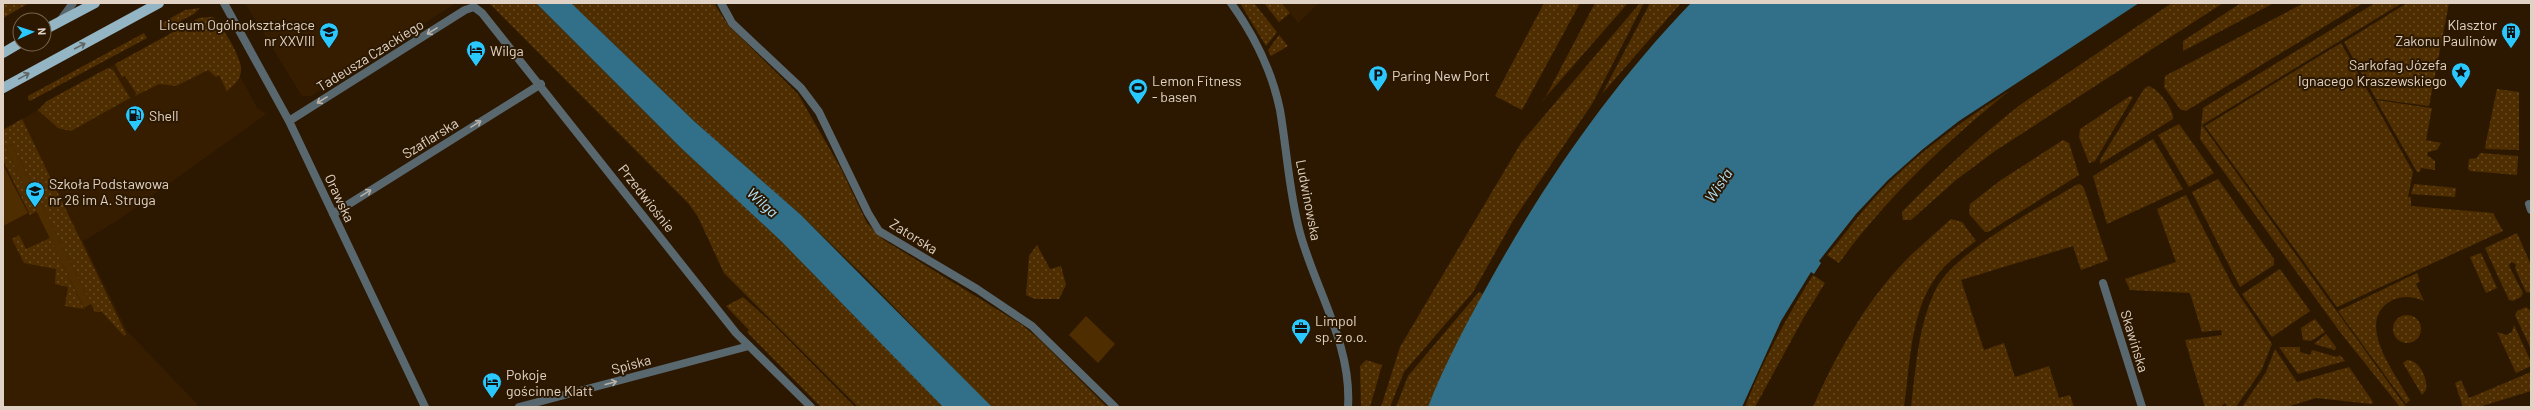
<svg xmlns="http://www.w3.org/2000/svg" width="2534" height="410" font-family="Barlow,sans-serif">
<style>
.built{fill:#371d00}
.green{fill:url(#green-dots)}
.pitch{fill:#4e2d00}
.water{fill:#32708a}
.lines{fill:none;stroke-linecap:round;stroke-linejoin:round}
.minor{stroke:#59686f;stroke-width:8}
.primary{stroke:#94b5c4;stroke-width:10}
.oneway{stroke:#b8b2aa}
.oneway2{stroke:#606662}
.labels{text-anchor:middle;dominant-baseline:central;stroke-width:4;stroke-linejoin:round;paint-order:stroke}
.poi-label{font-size:14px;fill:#e0d2c4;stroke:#2c1801;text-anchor:start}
.street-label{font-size:14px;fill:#e0d2c4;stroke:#2c1801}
.water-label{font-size:15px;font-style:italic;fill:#b0e4fc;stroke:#2c1801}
</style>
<defs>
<pattern id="green-dots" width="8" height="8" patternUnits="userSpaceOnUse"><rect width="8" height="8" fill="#4e2d00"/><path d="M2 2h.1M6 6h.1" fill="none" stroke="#674b24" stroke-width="1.8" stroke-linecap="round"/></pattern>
</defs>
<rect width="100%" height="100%" fill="#2c1801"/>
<!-- built -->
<path class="built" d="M245 3H456L311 96H302Z
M1283 3H1319L1298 23Z
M213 17 219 22 241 64 240 76 257 108 266 114 118 220 83 241 127 331 197 404 196 407H3V130L38 110 47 101 199 18Z"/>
<!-- green -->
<path class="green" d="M3 3H29L3 18Z
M489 3H536L681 148 781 241 943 407H858L724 273 698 217 689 204Z
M571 3H714L728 25 798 94 840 167 867 223 884 240 1021 324 1038 338 1107 407H991L865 277 801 215 695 122Z
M1240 3H1254L1277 32 1266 46Z
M1264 3H1282L1290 13 1279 22Z
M1544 3H1580L1522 110 1495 96Z
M1595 3H1628L1543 100H1544Z
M1640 3H1644L1592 104 1514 219 1473 292 1404 372 1390 407H1381L1400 347 1521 143Z
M1650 3H1681L1602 94Z
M2172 3H2223L1995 151 1956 180 1911 220H1903L1902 212C1939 174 1978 138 2020 105Z
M2241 3H2274L2183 51V41Z
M2304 3H2363L2186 111 2180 109 2164 87 2165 76Z
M2375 3H2402L2202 125 2406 407H2400L2340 332 2200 139 2203 108Z
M2407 3H2449L2429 106 2376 99 2344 42Z
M200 8 194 14 165 29 162 23 185 10Z
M213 17C222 25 243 60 241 71 240 80 234 85 227 91L219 75 216 77 208 70 176 86 159 84 135 96 136 93 125 76 122 77 115 64 199 18Z
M144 33 147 38 30 101 28 99V96Z
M1279 35 1288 46 1271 56 1268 50Z
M2341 43 2413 172 2408 197H2411V206L2493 213 2503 231 2337 307 2205 126Z
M108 68 113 70 130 98 71 131 58 128 38 110 47 101Z
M2148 86C2157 87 2175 111 2173 119L2100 164V160L2144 89Z
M2497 89 2519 92V150L2486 149 2485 147Z
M2009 91C1946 142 1887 197 1839 263L1827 255C1841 239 1854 221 1868 205 1908 159 1958 124 2009 91Z
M2130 96 2133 97 2095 161 2089 163 2079 137 2080 129Z
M2376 100 2432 108 2426 140 2441 143 2437 150 2428 152 2427 155 2435 161V170L2421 168 2420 172H2417Z
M22 119 126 334 124 336 102 312H95L12 144 5 147 37 211 30 215 3 160V130Z
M2179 124 2214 173 2189 187 2158 135Z
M2153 139 2183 189 2107 224 2093 176Z
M2063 140 2069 143 2079 175 1988 232H1985L1969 214 1970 204 2001 180Z
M2480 153 2518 156 2517 175 2470 171 2468 169 2469 159 2477 158Z
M2218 179 2274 259V265L2240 287 2192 192Z
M2414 184 2456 188 2455 197 2411 194Z
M2076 185 2080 184 2084 188 2108 260 2081 270 2073 246 1961 280 1984 350 2004 343 2015 377 2049 366 2059 398 2070 395 2074 407H1911C1916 368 1918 325 1936 289 1954 252 2040 207 2076 185Z
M2186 195 2233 286 2272 344 2261 371 2236 407H2227L2225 403 2220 407H2205L2185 340 2222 335 2221 330 2202 332 2190 293 2130 290 2125 279 2176 262 2157 209Z
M1951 219 1962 222 1976 241C1961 252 1944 264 1934 280 1910 315 1910 367 1904 407H1813C1837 352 1869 296 1912 254 1925 242 1938 231 1951 219Z
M2517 233 2531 265V293L2526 292 2515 268 2516 264 2511 262 2509 266 2523 293 2521 297 2513 301 2509 300 2485 248Z
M19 235 26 249 50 238 84 309 65 306 68 287 55 284 56 269 24 263 12 239Z
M1037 245 1050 269 1061 266 1066 285 1059 299H1035L1026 295 1029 256Z
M2481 253 2497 288 2486 293 2470 257Z
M2280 269 2310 311 2272 337 2242 294Z
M2417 273 2420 281 2416 284 2424 301C2412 296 2400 295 2389 302 2355 324 2397 376 2410 400L2406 404 2338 311Z
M1813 275 1825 283 1804 317 1755 407H1745C1763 360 1786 318 1813 275Z
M1479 292 1483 294 1428 407H1396L1408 376Z
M743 297 770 321 855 407H821L747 332 749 330 726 306Z
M2526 307 2531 311V349L2515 315 2517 311Z
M2393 329a14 14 0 1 1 28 0a14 14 0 1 1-28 0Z
M2315 319 2325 332 2311 341 2303 340 2301 328Z
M2514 325 2531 362V366L2516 373 2497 332 2506 335 2512 332Z
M2326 334 2336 347 2335 350 2314 344Z
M2279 347H2300V352L2310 355 2312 350 2337 357 2340 355 2345 361 2298 374Z
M2275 349 2297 382 2349 367 2373 402 2372 404 2316 398 2287 407H2242L2266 372Z
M1366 360 1382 365 1370 407H1361L1360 366Z
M2407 360C2420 360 2428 379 2426 390L2422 395 2403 363Z
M2531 372V391L2479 407H2463L2455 383 2461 380 2469 398Z"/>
<!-- pitch -->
<path class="pitch" d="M12 144 91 304 84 308 5 147Z
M3 165 28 213 3 226Z
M1086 316 1115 344 1098 363 1069 335Z"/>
<!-- water -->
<path class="water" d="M536 3H571L695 122 801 215 992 407H943L781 241 681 148Z
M1691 3H2139L1959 121 1923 149 1888 180 1856 214 1819 261 1821 263 1814 274 1811 272 1781 321 1742 407H1428C1445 363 1468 321 1491 279 1546 180 1612 85 1691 3Z"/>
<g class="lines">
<!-- minor -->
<path class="minor" d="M224 3 289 121 425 407
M721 3 732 23 801 88 819 112 868 213 879 231 977 289 1032 326 1115 407
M1231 3C1254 35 1272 71 1280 110 1287 151 1289 193 1300 233 1316 291 1352 345 1348 407
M59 22 73 3
M289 121 465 10 474 7 482 13 736 333 811 407
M2529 204 2531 210
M333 214 541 84
M2103 283 2142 407
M519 407 749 346"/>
<!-- primary -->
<path class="primary" d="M44 30 95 3
M3 53 20 43
M3 88 159 3"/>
</g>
<!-- one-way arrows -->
<defs><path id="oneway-shaft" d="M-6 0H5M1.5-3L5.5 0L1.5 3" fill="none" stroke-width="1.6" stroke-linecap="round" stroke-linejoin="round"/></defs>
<g class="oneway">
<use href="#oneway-shaft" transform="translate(432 31) rotate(148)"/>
<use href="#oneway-shaft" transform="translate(322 100) rotate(148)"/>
<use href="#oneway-shaft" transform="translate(476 124) rotate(-32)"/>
<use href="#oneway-shaft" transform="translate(366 193) rotate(-32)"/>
<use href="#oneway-shaft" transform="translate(611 383) rotate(-15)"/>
</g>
<g class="oneway2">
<use href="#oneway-shaft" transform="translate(80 46) rotate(-28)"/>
<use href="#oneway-shaft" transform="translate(24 76) rotate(-29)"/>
</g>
<!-- icons -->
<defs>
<symbol id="school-pin" viewBox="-11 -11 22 30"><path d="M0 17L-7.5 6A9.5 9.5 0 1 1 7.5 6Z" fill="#29c8ff" stroke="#2c1801"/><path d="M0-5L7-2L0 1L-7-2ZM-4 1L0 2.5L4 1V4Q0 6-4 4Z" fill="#111"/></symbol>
<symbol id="building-pin" viewBox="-11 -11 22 30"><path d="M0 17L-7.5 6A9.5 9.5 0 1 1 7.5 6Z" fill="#29c8ff" stroke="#2c1801"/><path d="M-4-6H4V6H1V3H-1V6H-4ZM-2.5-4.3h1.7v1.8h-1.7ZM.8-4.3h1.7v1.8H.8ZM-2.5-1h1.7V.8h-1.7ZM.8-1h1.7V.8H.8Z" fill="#111"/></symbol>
<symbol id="hotel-pin" viewBox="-11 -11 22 30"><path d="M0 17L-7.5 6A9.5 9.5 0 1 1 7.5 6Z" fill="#29c8ff" stroke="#2c1801"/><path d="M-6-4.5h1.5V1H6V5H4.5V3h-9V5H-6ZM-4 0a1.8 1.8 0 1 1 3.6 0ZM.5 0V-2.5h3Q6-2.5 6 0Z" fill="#111"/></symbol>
<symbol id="sight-pin" viewBox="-11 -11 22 30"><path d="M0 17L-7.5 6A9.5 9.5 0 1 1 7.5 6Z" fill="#29c8ff" stroke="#2c1801"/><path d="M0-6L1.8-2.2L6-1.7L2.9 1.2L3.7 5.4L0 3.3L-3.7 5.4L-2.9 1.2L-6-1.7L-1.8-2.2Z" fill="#111"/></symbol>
<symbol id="parking-pin" viewBox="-11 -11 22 30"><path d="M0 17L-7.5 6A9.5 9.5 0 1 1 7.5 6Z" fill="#29c8ff" stroke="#2c1801"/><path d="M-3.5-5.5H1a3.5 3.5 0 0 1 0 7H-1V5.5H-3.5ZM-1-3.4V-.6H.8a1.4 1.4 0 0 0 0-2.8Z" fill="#111"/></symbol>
<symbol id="stadium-pin" viewBox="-11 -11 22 30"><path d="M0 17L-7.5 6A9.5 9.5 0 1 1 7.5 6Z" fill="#29c8ff" stroke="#2c1801"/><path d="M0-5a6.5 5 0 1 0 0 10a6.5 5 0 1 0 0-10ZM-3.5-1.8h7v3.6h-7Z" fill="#111"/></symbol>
<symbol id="fuel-pin" viewBox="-11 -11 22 30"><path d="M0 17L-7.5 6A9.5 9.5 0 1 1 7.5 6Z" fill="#29c8ff" stroke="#2c1801"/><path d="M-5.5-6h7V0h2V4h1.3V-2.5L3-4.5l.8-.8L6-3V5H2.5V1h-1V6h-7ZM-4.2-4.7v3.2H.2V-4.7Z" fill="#111"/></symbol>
<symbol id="office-pin" viewBox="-11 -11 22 30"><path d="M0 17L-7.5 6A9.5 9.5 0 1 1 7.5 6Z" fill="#29c8ff" stroke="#2c1801"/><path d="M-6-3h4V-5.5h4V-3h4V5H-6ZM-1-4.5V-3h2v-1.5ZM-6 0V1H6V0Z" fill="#111"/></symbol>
</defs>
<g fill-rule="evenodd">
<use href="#school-pin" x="318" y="21" width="22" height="30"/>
<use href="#building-pin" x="2500" y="21" width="22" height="30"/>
<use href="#hotel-pin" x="465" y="39" width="22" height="30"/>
<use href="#sight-pin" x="2450" y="61" width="22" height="30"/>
<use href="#parking-pin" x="1367" y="64" width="22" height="30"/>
<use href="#stadium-pin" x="1127" y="77" width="22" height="30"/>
<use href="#fuel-pin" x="124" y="104" width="22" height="30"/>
<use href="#school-pin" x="24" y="180" width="22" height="30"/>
<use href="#office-pin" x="1290" y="317" width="22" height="30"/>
<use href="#hotel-pin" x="481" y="371" width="22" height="30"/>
</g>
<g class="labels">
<!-- poi labels -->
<g class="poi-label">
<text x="315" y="24" text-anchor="end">Liceum Ogólnokształcące<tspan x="315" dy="16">nr XXVIII</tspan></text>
<text x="2497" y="24" text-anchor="end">Klasztor<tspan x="2497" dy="16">Zakonu Paulinów</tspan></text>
<text x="490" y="50">Wilga</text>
<text x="2447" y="64" text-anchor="end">Sarkofag Józefa<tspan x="2447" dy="16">Ignacego Kraszewskiego</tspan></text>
<text x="1392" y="75">Paring New Port</text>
<text x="1152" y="80">Lemon Fitness<tspan x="1152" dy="16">- basen</tspan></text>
<text x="149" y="115">Shell</text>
<text x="49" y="183">Szkoła Podstawowa<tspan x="49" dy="16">nr 26 im A. Struga</tspan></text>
<text x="1315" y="320">Limpol<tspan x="1315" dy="16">sp. z o.o.</tspan></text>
<text x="506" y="374">Pokoje<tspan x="506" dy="16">gościnne Klatt</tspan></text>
</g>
<!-- street labels -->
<g class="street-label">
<text transform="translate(370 55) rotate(-32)">Tadeusza Czackiego</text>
<text transform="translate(430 138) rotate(-32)">Szaflarska</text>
<text transform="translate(340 198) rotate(65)">Orawska</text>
<text transform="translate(647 198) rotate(52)">Przedwiośnie</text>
<text transform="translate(1309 200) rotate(79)">Ludwinowska</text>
<text transform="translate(914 236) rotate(32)">Zatorska</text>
<text transform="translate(2135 341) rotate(73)">Skawińska</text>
<text transform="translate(631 364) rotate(-15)">Spiska</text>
</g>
<!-- water labels -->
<g class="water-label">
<text transform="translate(1718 185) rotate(-56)">Wisła</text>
<text transform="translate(763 202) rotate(42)">Wilga</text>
</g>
</g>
<!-- border -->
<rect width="2534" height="410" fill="none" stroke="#e0d2c4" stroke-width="8"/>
<!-- north arrow -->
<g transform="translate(32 32) rotate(87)"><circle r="19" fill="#2c1801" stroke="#74624f"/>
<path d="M0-3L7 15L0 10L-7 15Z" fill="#29c8ff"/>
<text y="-6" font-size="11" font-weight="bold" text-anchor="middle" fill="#e0d2c4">N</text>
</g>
</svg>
